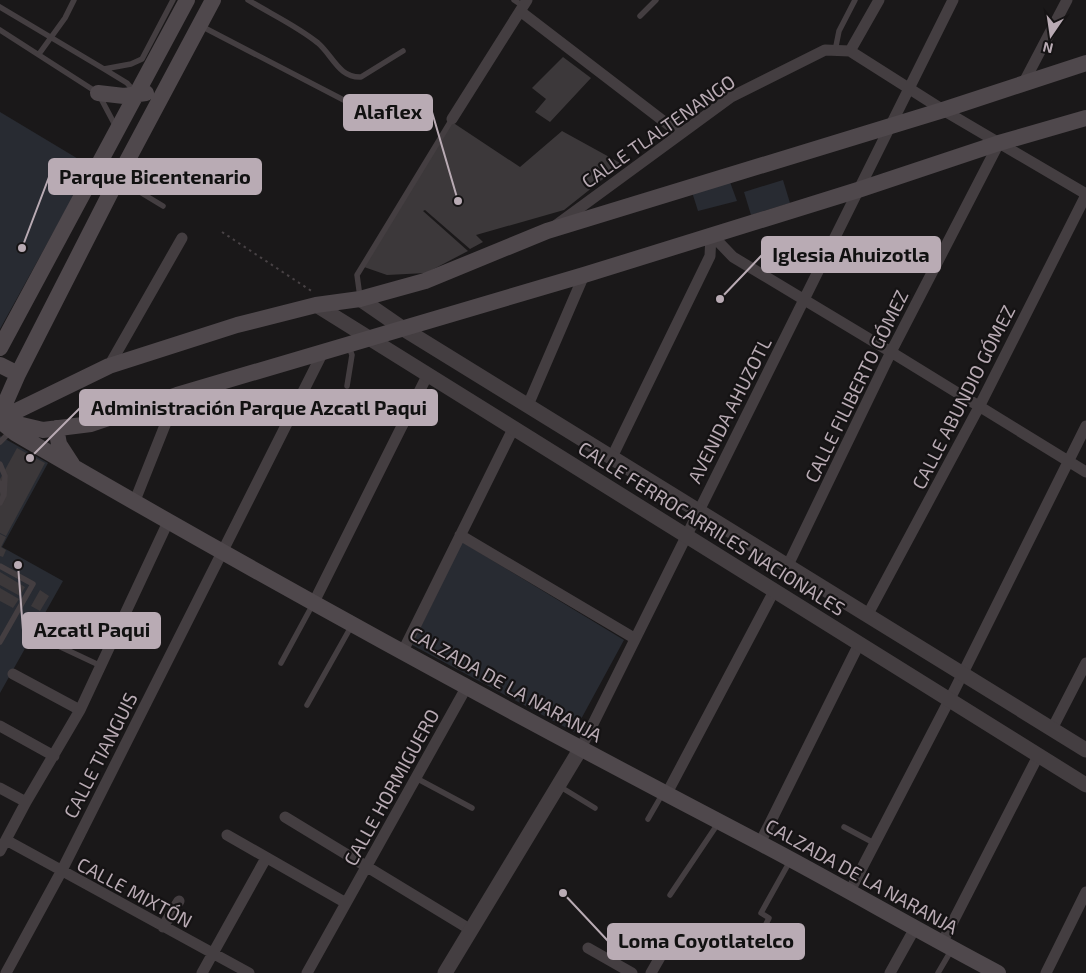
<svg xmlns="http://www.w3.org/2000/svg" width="1086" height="973" font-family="'Exo 2',sans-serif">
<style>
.green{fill:#282b32}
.building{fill:#3c383a}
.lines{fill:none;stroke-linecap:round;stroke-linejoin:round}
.path{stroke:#484245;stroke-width:2;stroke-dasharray:2.5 4;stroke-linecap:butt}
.service{stroke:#443e41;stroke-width:5.5}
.minor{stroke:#443e41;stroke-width:11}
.tertiary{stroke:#443e41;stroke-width:15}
.secondary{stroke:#4f484c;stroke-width:16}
.labels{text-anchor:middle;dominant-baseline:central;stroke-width:4.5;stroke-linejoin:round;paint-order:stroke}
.street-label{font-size:19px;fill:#b9abb4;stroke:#151314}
.leader{fill:none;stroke:#b9abb4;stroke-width:2}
.callout-dot{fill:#b9abb4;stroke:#151314;stroke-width:2}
.callout{fill:#b9abb4;stroke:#b9abb4;stroke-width:2}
.callout-label{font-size:20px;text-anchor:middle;font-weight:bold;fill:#111}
</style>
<rect width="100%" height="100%" fill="#1a1819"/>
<!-- green -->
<path class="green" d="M0 112 90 166 0 329Z
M783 180 790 203 751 215 744 192Z
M730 182 737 201 698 211 692 192Z
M0 436 48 463 2 547 63 581 0 693Z
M462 542 624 640 574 732 412 645Z"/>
<!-- building -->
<path class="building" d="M563 57 591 78 550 122 535 112 546 99 532 88Z
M452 122 520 167 562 131 622 164 564 210 476 235 483 242 470 249 425 210 423 211 468 251 426 273 387 275 364 267Z
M17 448 45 463 6 536 0 533V479Z
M0 534 6 537 1 547 6 550 3 557 0 556Z
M0 572 25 587 20 596 0 585Z
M0 588 19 599 13 608 0 601Z
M40 590 49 596 40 611 31 606Z"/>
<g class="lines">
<!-- path -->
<path class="path" d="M222 232 313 292"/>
<!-- service -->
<path class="service" d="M248 0C271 14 297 26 318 43 333 56 339 78 361 77L403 51
M514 0 523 6
M0 7 104 69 131 64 142 59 173 0
M640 16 656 0
M201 26 361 109
M0 30 98 93 116 127
M835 51 839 31 855 0
M39 54 65 18 74 0
M104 69 127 83 134 91
M120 180 163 206
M360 297 357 275 452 119
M347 386 352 355 349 347
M0 442 7 435 13 434
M0 464 5 476 4 495
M0 483 4 495 0 503
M0 566 33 584 0 642
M50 642 99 665
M281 663 313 604
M307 705 352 625
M416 778 472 808
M559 786 595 808
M648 819 663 793
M844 827 874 843
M670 895 719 822
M755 946 769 918 761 913 790 861
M938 973 952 949"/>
<!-- minor -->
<path class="minor" d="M520 11 679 133
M850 51 943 110 1086 194
M850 51 879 0
M1024 82 1067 0
M452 119 527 0
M555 226 731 97 825 50 850 51
M711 234 733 257 891 352 1086 472
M109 366 182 238
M528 405 584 275
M612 457 710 256 711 234
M134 503 177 395
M460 535 634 638
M788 565 891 352 999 143
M314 602 428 374
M868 614 979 407 1086 195
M403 651 514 427
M13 674 80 710
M0 726 54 756
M1052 729 1086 663
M581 748 953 0
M0 788 26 802
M666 795 774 591
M285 817 471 930
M227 835 346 903
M6 840 249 973
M760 843 859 644
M0 851 26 802 80 710 168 522
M850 891 955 689 1086 426
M163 927 179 901
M942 943 1038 756
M588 948 632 973
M6 973 61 872 323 352
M202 973 266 858
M307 973 466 688
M651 973 671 938
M890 973 915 928
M1046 973 1086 892"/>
<!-- tertiary -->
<path class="tertiary" d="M360 299 402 328 1086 750
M316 305 1086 785
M445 973 581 748"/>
<!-- secondary -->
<path class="secondary" d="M98 93 124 96 146 93
M0 348 187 0
M0 365 18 374
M0 415 18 374 118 178 213 0
M0 419 109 366 237 325 316 305 360 299 425 281 547 231 943 110 1086 63
M0 421 15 433C260 576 509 712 760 843 840 885 918 931 998 973
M5 421 43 430 91 424 177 395 584 275 858 190 999 143 1086 118
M56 428 59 444 72 464"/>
</g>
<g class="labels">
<!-- street labels -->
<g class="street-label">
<text transform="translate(658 131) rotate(-35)">CALLE TLALTENANGO</text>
<text transform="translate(856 386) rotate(-64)">CALLE FILIBERTO GÓMEZ</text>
<text transform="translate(963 397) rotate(-63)">CALLE ABUNDIO GÓMEZ</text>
<text transform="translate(729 410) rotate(-63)">AVENIDA AHUZOTL</text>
<text transform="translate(712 528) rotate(32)">CALLE FERROCARRILES NACIONALES</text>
<text transform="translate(506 684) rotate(29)">CALZADA DE LA NARANJA</text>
<text transform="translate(100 755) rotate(-63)">CALLE TIANGUIS</text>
<text transform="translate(391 787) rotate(-61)">CALLE HORMIGUERO</text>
<text transform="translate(862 876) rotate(29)">CALZADA DE LA NARANJA</text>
<text transform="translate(135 892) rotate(28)">CALLE MIXTÓN</text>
</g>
</g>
<!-- callouts -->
<path class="leader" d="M458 201L432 112M22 248L49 177M720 299L762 255M30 458L80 408M18 565L23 630M563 893L608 941"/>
<g class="callout-dot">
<circle cx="458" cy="201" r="5"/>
<circle cx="22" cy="248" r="5"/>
<circle cx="720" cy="299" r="5"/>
<circle cx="30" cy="458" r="5"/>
<circle cx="18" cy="565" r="5"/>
<circle cx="563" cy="893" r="5"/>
</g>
<g class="callout">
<rect x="344" y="95" width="88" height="35" rx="5"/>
<rect x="49" y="159" width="212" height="35" rx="5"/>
<rect x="762" y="237" width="178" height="35" rx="5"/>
<rect x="80" y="390" width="357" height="35" rx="5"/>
<rect x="23" y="613" width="137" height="35" rx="5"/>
<rect x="608" y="924" width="196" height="35" rx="5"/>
</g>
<g class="callout-label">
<text x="388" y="119">Alaflex</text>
<text x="155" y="184">Parque Bicentenario</text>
<text x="851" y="262">Iglesia Ahuizotla</text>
<text x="259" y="415">Administración Parque Azcatl Paqui</text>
<text x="92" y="637">Azcatl Paqui</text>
<text x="706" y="948">Loma Coyotlatelco</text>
</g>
<!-- north arrow -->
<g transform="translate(1051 35) rotate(193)" stroke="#151314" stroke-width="4" paint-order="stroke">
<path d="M0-4L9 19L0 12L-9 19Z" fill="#b9abb4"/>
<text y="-8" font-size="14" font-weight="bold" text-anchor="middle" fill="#b9abb4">N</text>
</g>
</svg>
